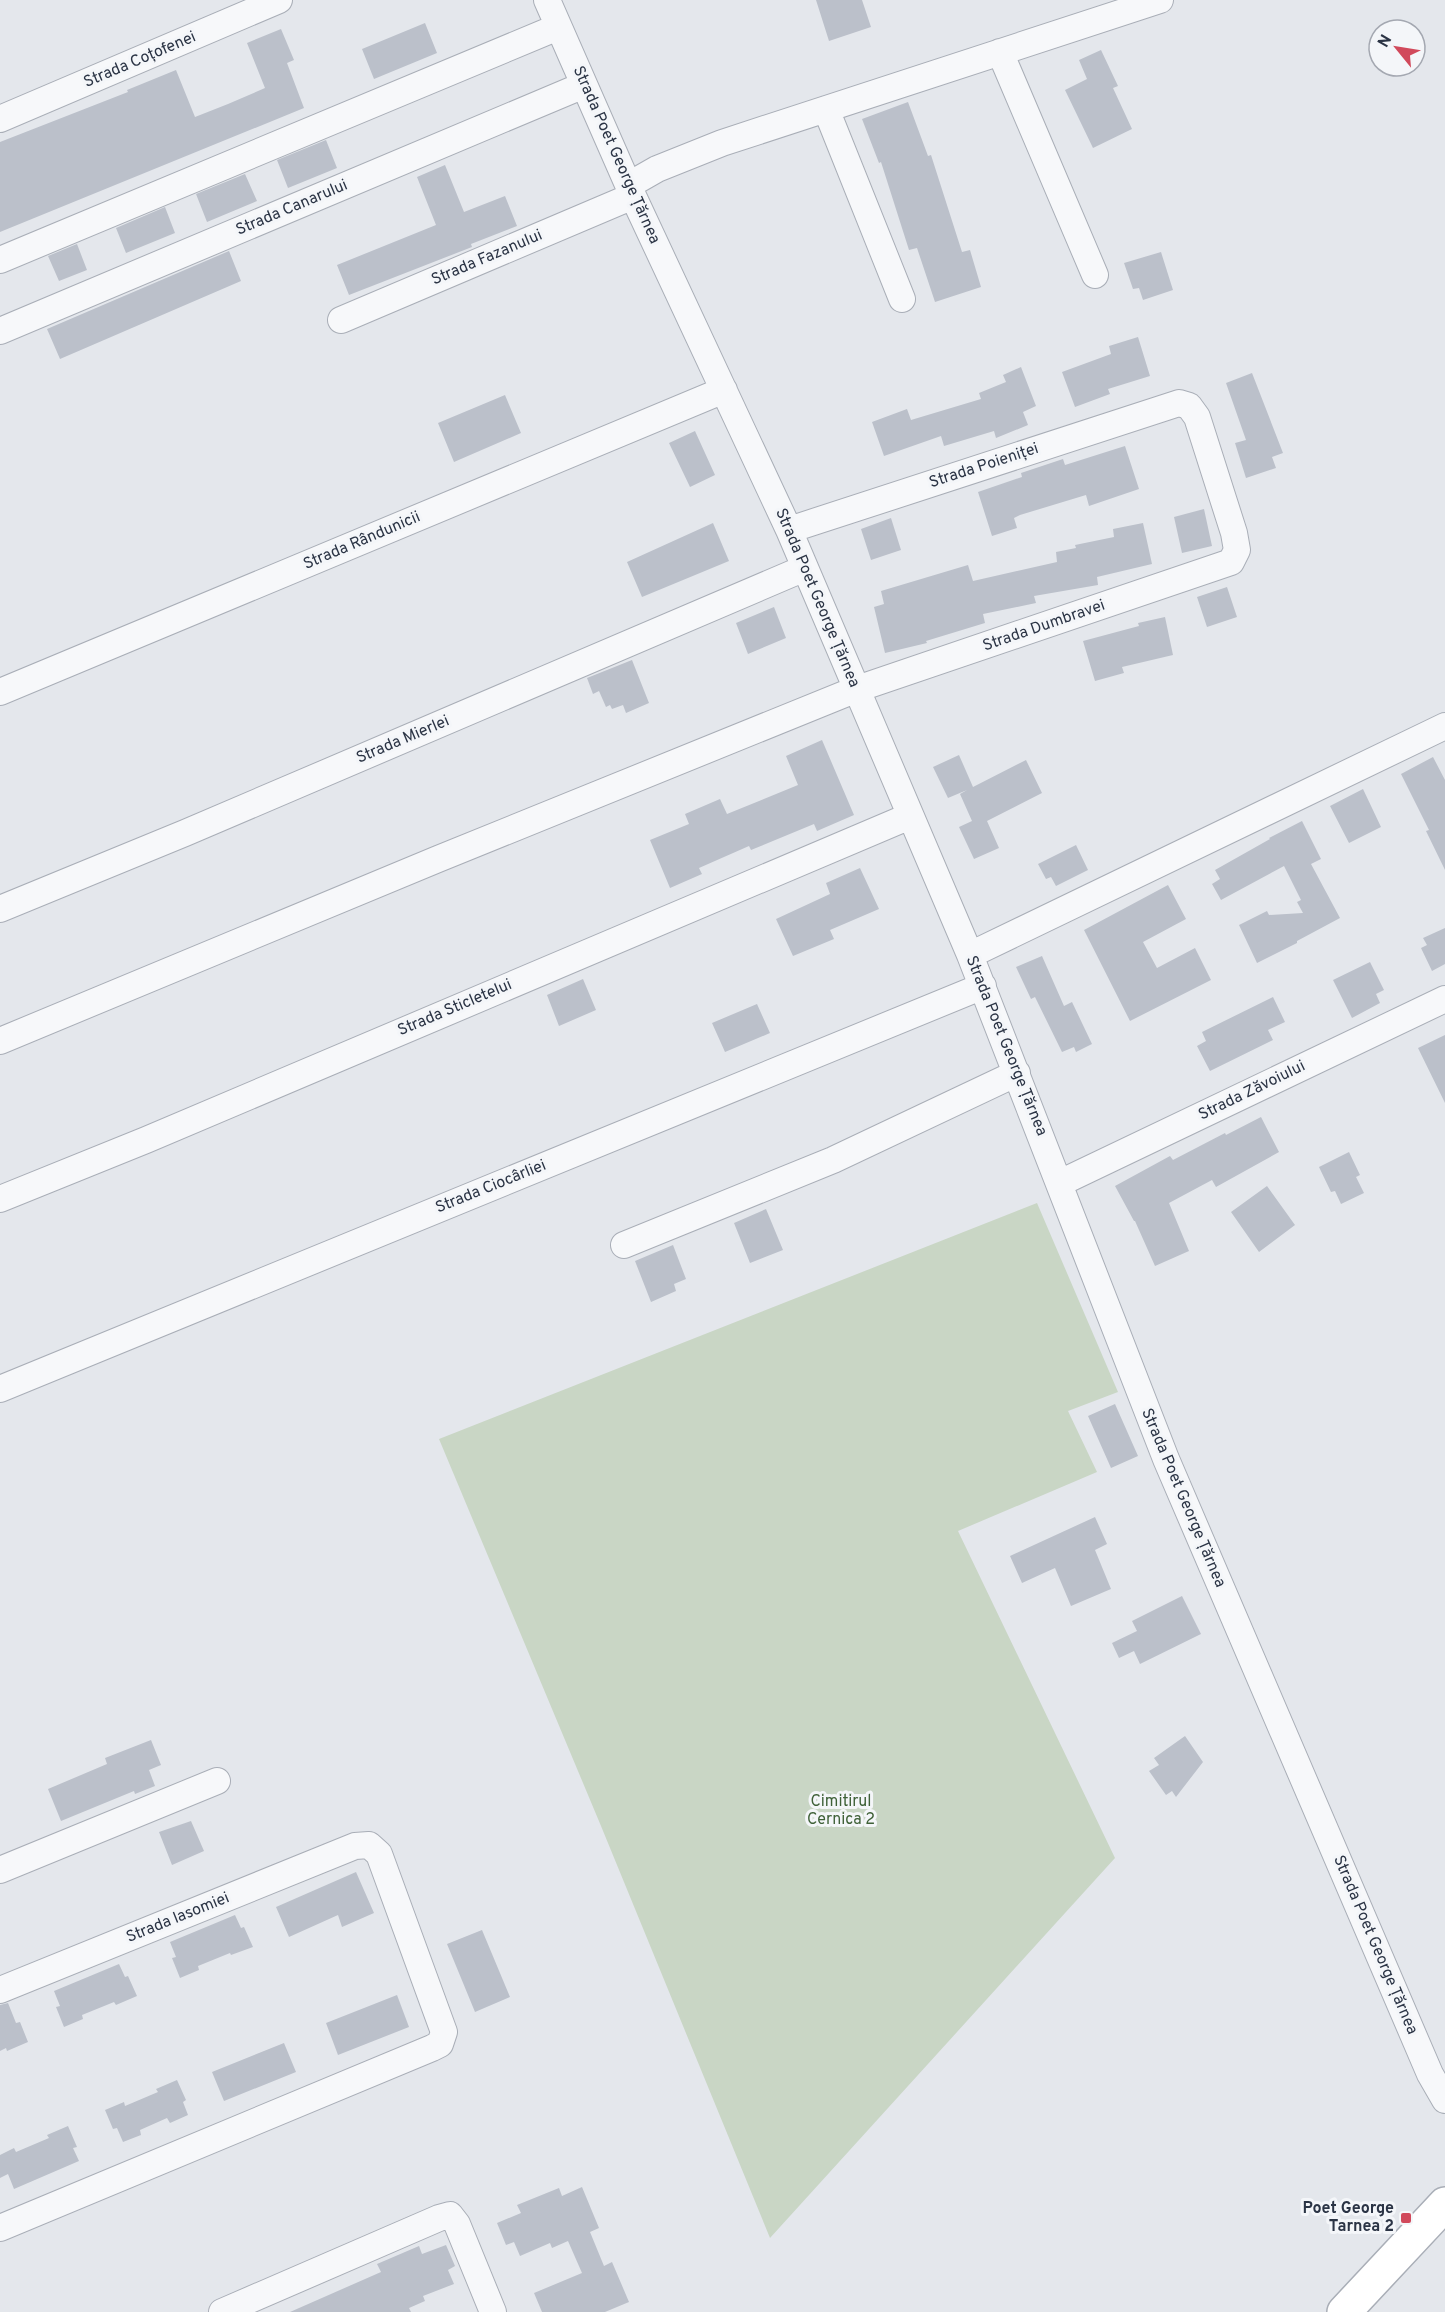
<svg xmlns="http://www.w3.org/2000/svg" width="1445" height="2312" font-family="Overpass,sans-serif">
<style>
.green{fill:#c9d6c5}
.building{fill:#bbc0ca}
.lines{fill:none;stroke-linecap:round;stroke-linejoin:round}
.street-casing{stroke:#a9aeb7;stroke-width:28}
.secondary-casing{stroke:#a9aeb7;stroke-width:36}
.street{stroke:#f7f8fa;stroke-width:26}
.secondary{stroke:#fff;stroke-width:33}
.poi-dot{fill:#d1495b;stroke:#f4f6f9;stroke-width:2}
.labels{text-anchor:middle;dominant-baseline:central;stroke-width:6;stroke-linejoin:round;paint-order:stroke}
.street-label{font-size:16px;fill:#2b3445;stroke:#f4f6f9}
.park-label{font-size:16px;fill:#3f6138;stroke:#f4f6f9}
.poi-label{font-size:16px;font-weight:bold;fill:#2b3445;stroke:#f4f6f9;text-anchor:end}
</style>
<rect width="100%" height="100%" fill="#e4e7ec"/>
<!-- green -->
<path class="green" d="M1037 1203 1118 1392 1068 1411 1097 1472 958 1531 1115 1858 770 2238 601 1826 439 1439Z"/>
<!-- building -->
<path class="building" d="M816 0H862L871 27 829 41Z
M425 23 437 53 374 79 362 49Z
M281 29 294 60 287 63 304 108 0 232V142L128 92 127 90 176 70 195 117 228 104 265 88 247 43Z
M1101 50 1118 86 1113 88 1132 129 1093 148 1065 90 1087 79 1079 60Z
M908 102 928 156 931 155 962 252 970 250 981 287 935 302 917 248 909 250 881 162 879 163 862 119Z
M326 140 337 168 288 188 277 160Z
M445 165 464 212 505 196 517 226 471 244 472 247 349 295 337 265 436 225 417 177Z
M245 174 257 201 207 222 196 194Z
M165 207 175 233 126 253 116 228Z
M77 244 87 270 59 281 48 256Z
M229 251 241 281 60 359 47 329Z
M1161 252 1173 290 1143 300 1139 288 1133 289 1124 263Z
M1138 337 1150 376 1108 389 1110 394 1075 407 1062 372 1111 354 1109 346Z
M1021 367 1036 406 1023 412 1028 425 996 438 994 431 944 446 941 436 884 456 872 422 907 409 911 420 981 399 979 393 1006 382 1003 375Z
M1252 373 1283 453 1272 457 1276 468 1246 478 1235 443 1246 440 1226 383Z
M505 395 521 433 454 462 438 423Z
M695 431 715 475 690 487 669 443Z
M1125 446 1139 489 1089 506 1086 495 1020 515 1014 518 1017 528 992 536 978 492 1022 477 1021 473 1063 459 1065 465Z
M1204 509 1212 546 1182 553 1174 517Z
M891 518 901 550 871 560 861 529Z
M713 523 729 561 642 597 627 562Z
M1143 523 1152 564 1097 577 1098 585 1034 596 1036 603 983 614 985 623 926 641 927 643 885 653 874 607 884 604 881 591 968 565 973 581 1057 562 1056 552 1076 548 1075 545 1114 537 1113 529Z
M1227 587 1237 617 1207 627 1197 597Z
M774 607 786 638 748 654 736 623Z
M1165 617 1173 655 1122 667 1124 673 1095 681 1083 641 1139 626 1138 623Z
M632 660 649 703 626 713 623 705 612 709 610 705 606 707 599 691 593 694 587 678Z
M822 740 854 815 817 831 814 824 751 850 749 846 699 868 702 874 670 888 650 840 689 824 685 814 720 799 727 814 798 785 786 756Z
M959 755 973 787 1026 760 1042 793 987 821 999 848 974 859 959 827 972 821 960 794 967 790 948 798 933 767Z
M1433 757 1445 780V870L1426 831 1429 830 1401 774Z
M1363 789 1381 827 1349 843 1330 806Z
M1302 821 1321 859 1311 864 1340 918 1297 941V943L1257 963 1239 925 1267 911 1269 915 1303 913 1297 902 1301 900 1284 866 1221 900 1212 884 1220 879 1215 870 1270 839 1269 838Z
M1076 845 1088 870 1056 886 1051 877 1046 879 1038 864Z
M860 868 879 909 830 930 834 939 793 956 776 919 830 894 826 883Z
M1168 885 1186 919 1143 942 1157 968 1195 948 1211 980 1130 1021 1084 930Z
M1445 928V964L1432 971 1421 948 1427 945 1423 938Z
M1042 956 1064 1006 1072 1002 1092 1044 1076 1052 1074 1047 1062 1052 1035 997 1031 999 1016 967Z
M1370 962 1384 990 1376 994 1380 1003 1352 1018 1333 980Z
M583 979 596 1010 559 1026 547 995Z
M1273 997 1285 1022 1268 1030 1273 1040 1210 1071 1197 1046 1206 1041 1202 1032Z
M757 1004 770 1033 725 1052 712 1023Z
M1445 1035V1103L1418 1048Z
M1261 1117 1279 1152 1216 1187 1212 1180 1169 1203 1189 1251 1155 1266 1135 1221H1134L1115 1186 1170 1156 1173 1160 1225 1133 1226 1135Z
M1349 1152 1360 1175 1356 1177 1364 1193 1341 1204 1335 1191 1331 1192 1319 1167Z
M1267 1186 1295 1225 1259 1252 1231 1212Z
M766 1209 783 1250 750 1263 734 1223Z
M673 1245 686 1279 674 1284 676 1291 651 1302 635 1261Z
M1115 1404 1138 1456 1111 1468 1088 1416Z
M1095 1517 1107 1544 1095 1550 1111 1589 1071 1606 1055 1568 1022 1583 1010 1556Z
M1182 1596 1201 1634 1140 1664 1134 1651 1119 1658 1112 1643 1137 1631 1132 1621Z
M1185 1736 1203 1762 1176 1797 1172 1791 1166 1795 1149 1771 1159 1765 1154 1758Z
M151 1740 161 1765 149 1770 155 1786 135 1794 134 1791 61 1821 48 1789 107 1764 105 1758Z
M191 1821 204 1851 172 1865 159 1832Z
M356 1872 374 1913 342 1927 338 1915 289 1937 276 1907Z
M235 1915 241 1928 244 1927 253 1947 231 1955 230 1953 198 1966 199 1970 180 1978 172 1958 176 1957 170 1942Z
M482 1930 510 1997 475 2012 447 1944Z
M119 1964 125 1977 128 1976 137 1996 116 2005 114 2002 82 2015 83 2019 64 2027 56 2007 60 2006 54 1991Z
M397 1995 409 2027 338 2055 326 2023Z
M8 2003 16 2023 20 2022 28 2042 7 2051 6 2048 0 2051V2005Z
M284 2043 296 2072 224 2101 212 2072Z
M177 2080 186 2100 183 2102 188 2115 170 2123 167 2118 140 2130 141 2135 123 2142 117 2128 113 2129 105 2110 124 2102 125 2106 158 2092 156 2089Z
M68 2126 77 2147 73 2148 79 2161 14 2189 8 2174 0 2178V2155L14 2148 16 2152 49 2138 47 2135Z
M582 2187 599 2228 590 2232 604 2266 612 2262 629 2302 605 2312H542L534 2293 582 2273 568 2241 552 2248 550 2243 520 2256 514 2242 506 2245 497 2223 521 2213 517 2205 559 2188 562 2196Z
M446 2245 455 2266 448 2270 454 2284 423 2296 425 2301 409 2308 411 2312H290L381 2272 377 2264 419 2246 422 2254Z"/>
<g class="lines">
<defs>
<path id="street" d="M547 0 633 196 789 530 970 955 1166 1459 1430 2074 1445 2100
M1000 52 1095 275
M826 109 902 299
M0 119 279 0
M629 185 657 169 722 143 1160 0
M0 260 558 27
M341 320 633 196
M0 331 584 85
M0 692 724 390
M0 909 185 833 805 568
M970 955 1445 726
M0 1041 438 859 857 689 1231 562 1237 550 1234 533 1197 417 1189 406 1179 403 789 530
M1060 1183 1445 999
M0 1199 146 1140 910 816
M624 1245 833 1160 1017 1073
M0 1389 983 986
M0 1870 217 1781
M0 1990 355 1846 369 1845 379 1854 444 2032 440 2044 432 2048 0 2228
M222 2312 439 2218 450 2215 457 2224 493 2312"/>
<path id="secondary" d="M1344 2312 1445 2204"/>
</defs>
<!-- street casing -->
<use href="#street" class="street-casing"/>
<!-- secondary casing -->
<use href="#secondary" class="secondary-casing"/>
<!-- street -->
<use href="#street" class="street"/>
<!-- secondary -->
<use href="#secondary" class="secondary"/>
</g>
<!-- markers -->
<rect class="poi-dot" x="1400" y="2212" width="12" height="12" rx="3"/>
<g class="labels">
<!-- street labels -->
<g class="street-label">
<text transform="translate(140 60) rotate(-23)">Strada Coțofenei</text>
<text transform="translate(616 155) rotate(66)">Strada Poet George Țărnea</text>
<text transform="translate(292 208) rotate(-23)">Strada Canarului</text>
<text transform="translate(487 258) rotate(-23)">Strada Fazanului</text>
<text transform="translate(984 466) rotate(-18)">Strada Poieniței</text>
<text transform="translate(362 541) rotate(-23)">Strada Rândunicii</text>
<text transform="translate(817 598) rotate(67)">Strada Poet George Țărnea</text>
<text transform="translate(1044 626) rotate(-19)">Strada Dumbravei</text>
<text transform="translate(403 740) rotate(-23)">Strada Mierlei</text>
<text transform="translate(455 1008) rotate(-23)">Strada Sticletelui</text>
<text transform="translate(1006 1046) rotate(68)">Strada Poet George Țărnea</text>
<text transform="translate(1252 1091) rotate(-26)">Strada Zăvoiului</text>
<text transform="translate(491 1187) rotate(-22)">Strada Ciocârliei</text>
<text transform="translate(1183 1498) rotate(67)">Strada Poet George Țărnea</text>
<text transform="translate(178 1918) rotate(-22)">Strada Iasomiei</text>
<text transform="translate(1375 1945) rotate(67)">Strada Poet George Țărnea</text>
</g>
<!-- park labels -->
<g class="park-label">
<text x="841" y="1802">Cimitirul<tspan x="841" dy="18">Cernica 2</tspan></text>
</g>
<!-- poi labels -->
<g class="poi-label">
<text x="1394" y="2209">Poet George<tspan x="1394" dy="18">Tarnea 2</tspan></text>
</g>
</g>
<!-- north arrow -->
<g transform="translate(1397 48) rotate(300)"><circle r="28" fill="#f4f6f9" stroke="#a4a8b1" stroke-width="1.5"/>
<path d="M0-4.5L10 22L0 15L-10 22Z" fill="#d1495b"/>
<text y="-9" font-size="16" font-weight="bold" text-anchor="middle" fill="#2b3445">N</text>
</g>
</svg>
